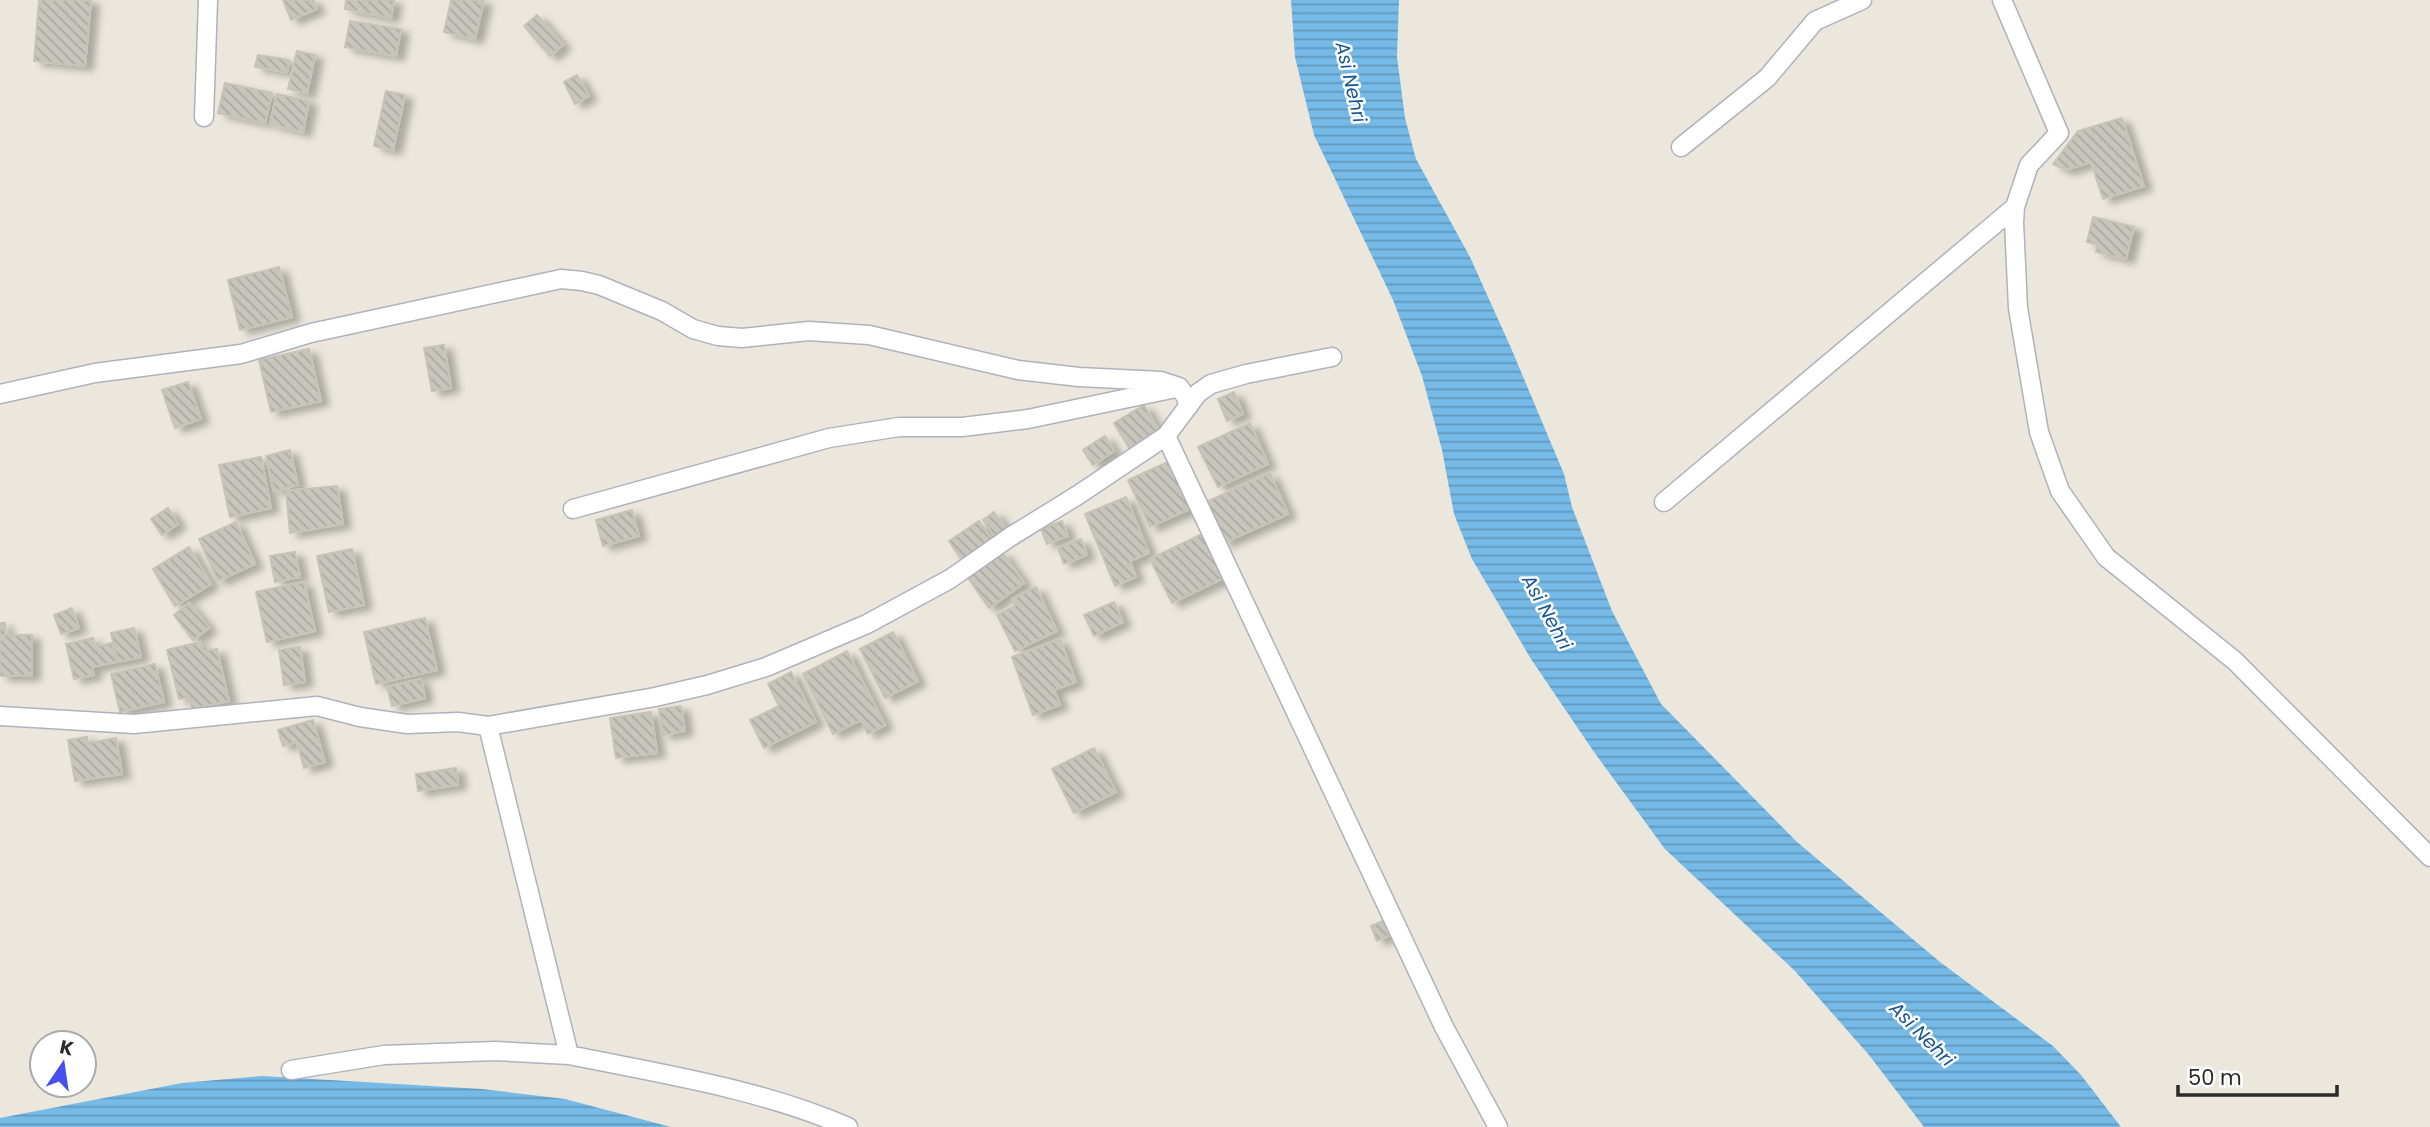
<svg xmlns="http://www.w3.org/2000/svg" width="2430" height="1127" font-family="Poppins,sans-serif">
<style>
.water{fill:url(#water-rules)}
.building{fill:url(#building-back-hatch);stroke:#c7c3b7;stroke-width:2;filter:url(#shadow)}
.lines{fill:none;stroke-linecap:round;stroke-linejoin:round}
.street-casing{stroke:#b1b1bd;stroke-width:21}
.street{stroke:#fff;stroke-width:18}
.labels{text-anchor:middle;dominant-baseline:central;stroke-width:5;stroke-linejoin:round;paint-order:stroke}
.water-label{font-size:19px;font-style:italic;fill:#155693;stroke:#fff}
</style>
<defs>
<pattern id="water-rules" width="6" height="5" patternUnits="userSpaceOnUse" patternTransform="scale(1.75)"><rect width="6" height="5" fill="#76bae7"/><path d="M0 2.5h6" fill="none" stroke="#6197bb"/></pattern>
<pattern id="building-back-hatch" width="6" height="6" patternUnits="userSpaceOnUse" patternTransform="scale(1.75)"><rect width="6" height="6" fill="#c7c5bc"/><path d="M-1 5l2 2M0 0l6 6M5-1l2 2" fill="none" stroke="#aba9a2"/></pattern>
<filter id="shadow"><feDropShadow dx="8" dy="4.5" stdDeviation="3.5" flood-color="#0004"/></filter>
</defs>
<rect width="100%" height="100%" fill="#ebe7dd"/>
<!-- water -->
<path class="water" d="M1291 0H1399L1397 57 1405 118 1416 159 1470 257 1511 348 1564 474 1572 507 1612 611 1661 704 1797 842 1940 962 2053 1046 2081 1075 2121 1127H1924L1869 1055 1795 971 1665 849 1594 752 1531 659 1472 559 1454 514 1442 450 1422 376 1393 300 1314 135 1295 57Z
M262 1076 482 1089 565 1099 671 1127H0V1118L182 1083Z"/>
<!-- building -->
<path class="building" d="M39 0H91L85 66 34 61Z
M283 0H313L317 9 291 20Z
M346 0H394L391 18 345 9Z
M451 0H484L475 39 444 32Z
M537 15 563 45 550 56 524 26Z
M350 21 401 29 396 56 345 47Z
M297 51 315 55 307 93 288 89Z
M258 55 289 60 287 72 255 67Z
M577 75 589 96 575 104 564 82Z
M225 83 272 93 265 123 218 113Z
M386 91 405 95 393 150 374 146Z
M277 94 309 101 303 132 270 124Z
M2122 118 2144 186 2103 199 2091 162 2066 170 2053 164 2078 131Z
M2093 217 2134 227 2126 259 2096 252 2098 245 2087 242Z
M279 267 292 317 240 330 228 280Z
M444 345 451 388 432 391 424 348Z
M309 349 321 401 271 412 259 360Z
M188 382 201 419 175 428 162 390Z
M1234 392 1243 414 1227 421 1218 399Z
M1144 405 1159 431 1129 448 1114 423Z
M1250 423 1268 464 1218 487 1198 447Z
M1105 436 1114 451 1093 465 1083 450Z
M290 450 298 485 274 491 266 456Z
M261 457 271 508 230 517 219 465Z
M1170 461 1192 508 1150 527 1128 480Z
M1270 473 1288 514 1224 543 1206 502Z
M337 486 343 524 290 533 286 491Z
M1126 497 1149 553 1130 561 1136 577 1115 586 1085 514Z
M168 508 178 524 162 535 151 519Z
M632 510 639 536 603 546 596 520Z
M994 512 1007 530 996 538 983 520Z
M979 521 992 540 962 560 949 541Z
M1062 521 1068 536 1047 544 1041 529Z
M236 522 255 564 218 581 199 539Z
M1202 534 1224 578 1172 603 1150 559Z
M1081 539 1087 555 1064 564 1058 548Z
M189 547 211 584 175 606 153 569Z
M352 549 364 605 329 612 317 556Z
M295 552 300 577 275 582 270 556Z
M1002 552 1024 583 989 608 967 576Z
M304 582 315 631 267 642 256 592Z
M1036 587 1057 631 1015 651 997 615 1015 606 1012 599Z
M1114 602 1123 622 1094 636 1084 615Z
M189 603 209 628 193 640 174 615Z
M72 608 79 628 61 634 54 615Z
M425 618 437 670 376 684 364 632Z
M0 623H5V635H32V676H0Z
M134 628 141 657 118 662 111 633Z
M893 632 918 681 885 698 860 649Z
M93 638 95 647 112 643 116 662 92 667 94 675 74 679 66 644Z
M1060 639 1076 682 1054 690 1060 705 1033 715 1012 657Z
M200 642 203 652 217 649 229 701 192 709 189 697 179 699 167 650Z
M300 647 305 682 284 685 279 650Z
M847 651 885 725 868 734 861 720 833 734 803 674Z
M155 664 164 702 120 712 111 674Z
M791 672 816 722 764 748 750 720 779 706 768 684Z
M421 679 425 698 392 706 387 687Z
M681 706 685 731 663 735 659 709Z
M651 712 657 753 616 758 610 718Z
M313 720 325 762 304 768 297 742 283 746 278 730Z
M87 737 88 743 116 738 122 774 75 781 68 740Z
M1094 748 1116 792 1074 813 1052 769Z
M456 768 458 785 418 791 416 774Z
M1383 921 1390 935 1377 941 1371 926Z"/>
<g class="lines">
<defs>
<path id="street" d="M2002 0 2059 133 2029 165 2015 207 2014 222 2018 308 2039 432 2060 491 2106 557 2235 661 2430 857
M204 117 208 0
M1681 147 1767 78 1815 21 1862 0
M0 394 95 373 241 354 311 333 561 279 582 281 599 285 662 311 693 329 718 336 742 338 809 331 869 335 1018 370 1079 377 1161 381 1179 387 1186 397 1188 407
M1166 436 1444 1027 1498 1127
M1664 502 2015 207
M573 509 829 438 899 427H962L1028 419 1176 388
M0 716 134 724 317 706 360 717 407 724 458 722 488 726 655 697 707 685 766 667 867 624 950 579 1010 537 1078 495 1166 436 1198 393 1211 384 1246 374 1332 357
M488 726 569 1055C663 1074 760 1089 848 1127
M291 1070 384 1055 495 1051 569 1055"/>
</defs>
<!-- street casing -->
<use href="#street" class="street-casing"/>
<!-- street -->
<use href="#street" class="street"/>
</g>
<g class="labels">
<!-- water labels -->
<g class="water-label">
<text transform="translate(1351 82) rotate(77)">Asi Nehri</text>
<text transform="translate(1547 612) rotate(61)">Asi Nehri</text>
<text transform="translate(1922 1034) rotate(45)">Asi Nehri</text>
</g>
</g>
<!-- north arrow -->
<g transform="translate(63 1064) rotate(13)"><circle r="33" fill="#ffffff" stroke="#aaaaaa" stroke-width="2"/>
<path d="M0-5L12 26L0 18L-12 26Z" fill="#474fef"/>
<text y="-10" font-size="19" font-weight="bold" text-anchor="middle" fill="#2a2a2a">K</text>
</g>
<!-- scale -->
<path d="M2178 1085v10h159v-10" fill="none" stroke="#2a2a2a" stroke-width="3.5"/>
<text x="2188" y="1085" font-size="21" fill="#2a2a2a" stroke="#ffffff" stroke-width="5" paint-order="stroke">50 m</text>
</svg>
